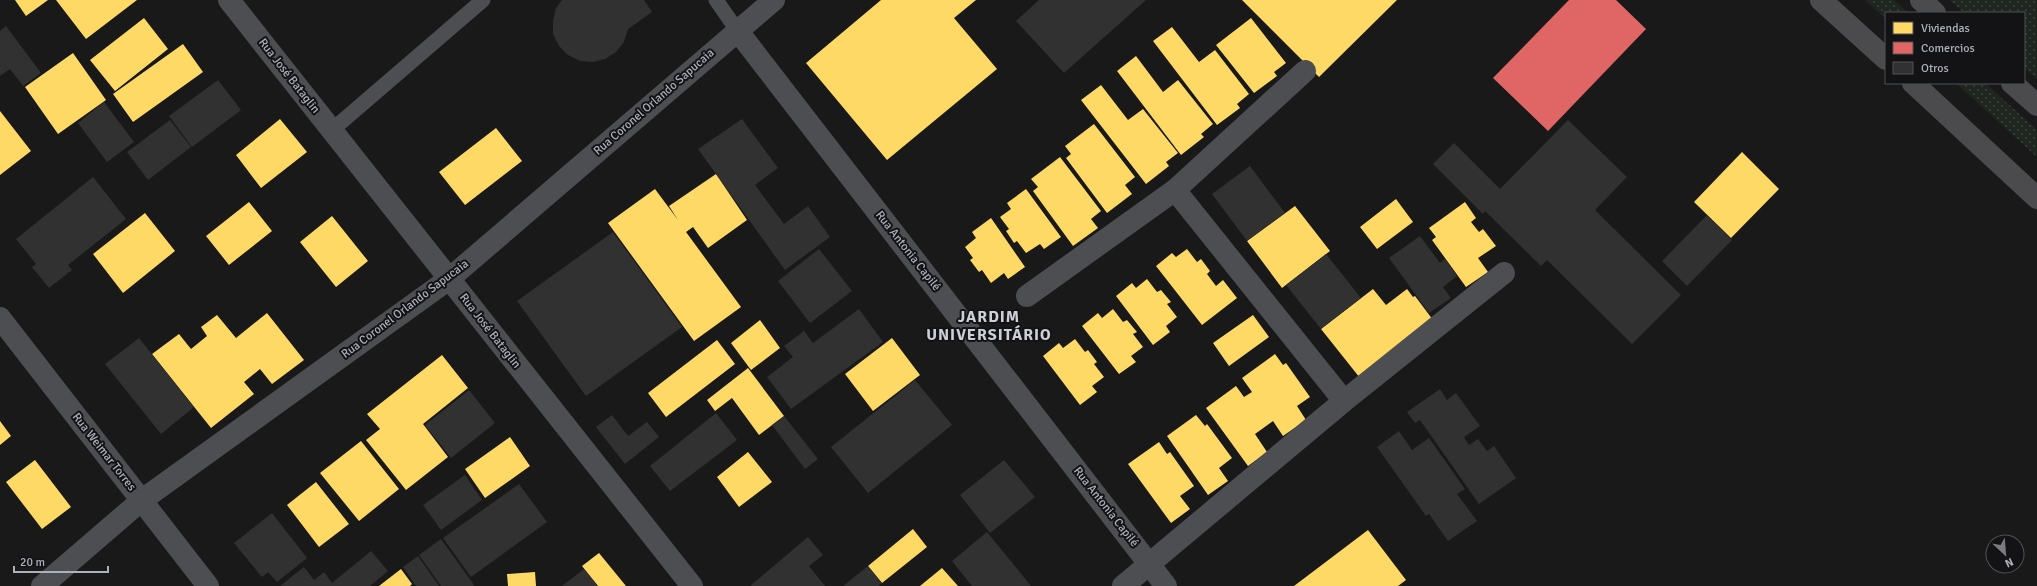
<svg xmlns="http://www.w3.org/2000/svg" width="2037" height="586" font-family="Signika,sans-serif">
<style>
.grass{fill:url(#grass-dots)}
.homes{fill:#ffd966}
.shops{fill:#e06666}
.building{fill:#313131}
.lines{fill:none;stroke-linecap:round;stroke-linejoin:round}
.lane{stroke:#4d4e52;stroke-width:15}
.street{stroke:#4d4e52;stroke-width:22}
.highway{stroke:#4b4b4e;stroke-width:22}
.labels{text-anchor:middle;dominant-baseline:central;stroke-width:4;stroke-linejoin:round;paint-order:stroke}
.street-label{font-size:12px;fill:#abb0ba;stroke:#131315}
.district-label{font-size:16px;font-weight:bold;letter-spacing:1px;fill:#cccfd6;stroke:#131315}
</style>
<defs>
<pattern id="grass-dots" width="8" height="8" patternUnits="userSpaceOnUse"><rect width="8" height="8" fill="#1f2620"/><path d="M2 2h.1M6 6h.1" fill="none" stroke="#3d433e" stroke-width="1.8" stroke-linecap="round"/></pattern>
</defs>
<rect width="100%" height="100%" fill="#191919"/>
<!-- grass -->
<path class="grass" d="M1865 0H1894L1908 13H1886V19Z
M1950 0H2037V79L2024 67V13H1964Z
M1956 83H1985L2037 130V157Z"/>
<!-- homes -->
<path class="homes" d="M15 0H48L26 16Z
M56 0H137L86 39Z
M881 0H976L954 18 997 69 887 160 806 63Z
M1242 0H1397L1319 77Z
M144 18 168 49 115 91 90 60Z
M1251 18 1286 63 1274 72 1277 76 1254 93 1216 45Z
M1172 27 1199 62 1215 50 1249 94 1237 104 1240 108 1217 125 1153 41Z
M183 44 203 72 133 122 113 94Z
M73 53 106 100 58 134 25 87Z
M1136 56 1163 92 1178 80 1213 124 1201 134 1204 137 1181 155 1117 71Z
M1101 85 1128 120 1143 109 1178 153 1166 162 1169 166 1146 184 1081 100Z
M0 111 31 151 0 175Z
M280 119 307 152 261 188 236 155Z
M1094 124 1135 177 1125 185 1132 194 1107 213 1066 158 1071 154 1065 146Z
M496 128 522 161 465 205 439 172Z
M1742 152 1779 189 1731 238 1694 202Z
M1060 157 1101 211 1091 219 1098 228 1073 246 1033 191 1038 187 1031 179Z
M716 174 747 220 708 248 693 227 686 232 741 307 694 341 608 223 655 189 678 220 669 206Z
M1026 189 1061 237 1044 249 1040 244 1026 253 1017 241 1014 243 1006 231 1009 229 1000 217 1011 209 1007 203Z
M1396 199 1413 222 1377 249 1360 227Z
M249 202 272 231 229 265 206 236Z
M1465 202 1476 218 1471 222 1479 232 1483 229 1496 246 1478 258 1488 272 1466 287 1432 240 1436 237 1429 228Z
M1295 206 1330 251 1282 288 1247 241Z
M145 213 175 251 123 293 93 254Z
M332 216 368 261 336 287 300 242Z
M991 218 1025 267 1008 279 1004 273 991 283 982 270 979 272 970 260 973 258 965 247 976 238 972 232Z
M1187 249 1197 262 1201 259 1210 271 1207 274 1216 286 1223 280 1237 298 1202 325 1156 266 1172 253 1176 257Z
M1147 279 1157 292 1161 290 1171 302 1167 304 1177 317 1166 326 1170 332 1153 345 1116 296 1132 283 1136 288Z
M1373 289 1386 305 1407 289 1413 297 1415 296 1433 320 1360 378 1321 329Z
M1113 309 1123 322 1127 320 1137 332 1133 334 1143 347 1131 356 1136 362 1119 374 1082 326 1098 313 1102 318Z
M267 313 304 360 272 384 260 369 244 382 254 394 211 428 152 354 179 334 191 349 207 336 201 327 217 315 236 338Z
M1253 315 1269 337 1229 366 1213 343Z
M760 320 780 348 751 370 731 343Z
M892 338 920 375 873 411 845 374Z
M1075 339 1085 352 1088 350 1097 362 1094 364 1104 377 1092 386 1097 392 1080 405 1043 356 1059 343 1063 348Z
M717 340 735 364 666 417 648 393Z
M1275 354 1283 365 1286 363 1310 397 1297 406 1306 420 1283 436 1273 421 1255 434 1267 452 1248 466 1206 408 1236 386 1244 397 1252 392 1242 378Z
M442 355 468 388 423 424 448 457 406 490 366 440 380 429 367 414Z
M748 368 784 416 759 435 732 398 715 411 707 400Z
M1196 415 1205 426 1207 424 1232 458 1219 468 1228 481 1208 495 1167 436Z
M0 421 11 436 0 445Z
M510 437 530 466 485 498 465 469Z
M361 441 399 489 359 521 320 473Z
M1159 442 1167 454 1170 452 1194 486 1180 496 1190 509 1171 523 1128 464Z
M748 452 772 482 739 507 717 477Z
M35 460 71 507 42 529 6 482Z
M316 482 349 524 319 547 287 505Z
M913 529 927 547 882 583 868 566Z
M1368 530 1406 580 1398 586H1294Z
M599 553 626 586H598L582 566Z
M942 568 958 586H920Z
M401 569 412 584 410 586H379Z
M535 572 536 586H508L507 574Z"/>
<!-- shops -->
<path class="shops" d="M1569 0H1616L1646 29 1548 131 1493 78Z"/>
<!-- building -->
<path class="building" d="M562 0H644L652 12 628 29 624 42 616 52 605 59 593 62 580 61 568 55 559 46 553 34V21L556 8Z
M1039 0H1146L1064 73 1016 21Z
M6 26 41 73 23 86 10 69 0 76V31Z
M218 80 241 110 192 147 169 116Z
M104 102 134 142 107 162 78 123Z
M742 119 778 168 755 185 784 224 808 206 830 237 785 270 698 149Z
M170 120 191 147 148 180 127 152Z
M1568 120 1627 177 1595 210 1681 295 1632 344 1547 260 1541 266 1485 211 1483 214 1433 164 1454 143 1500 189Z
M1250 166 1285 213 1247 241 1212 194Z
M93 177 126 219 68 265 72 270 49 288 32 267 36 264 16 239Z
M1707 215 1732 240 1687 286 1662 261Z
M613 232 682 327 586 396 517 301Z
M1420 236 1440 263 1445 259 1457 276 1443 287 1451 298 1429 313 1389 258Z
M819 249 852 291 810 323 778 281Z
M1326 254 1361 298 1321 329 1286 285Z
M859 309 883 342 791 409 767 377 793 357 784 346 804 331 813 343Z
M139 338 194 407 161 434 105 364Z
M915 380 952 425 868 493 831 447Z
M1440 389 1447 400 1456 393 1480 426 1464 437 1469 445 1478 439 1487 451 1494 446 1516 478 1479 504 1420 420 1415 423 1407 412Z
M469 390 495 423 451 458 425 425Z
M716 413 737 440 670 491 650 466Z
M612 415 628 436 647 422 659 437 625 464 596 427Z
M784 416 818 459 805 469 772 425Z
M1399 431 1412 450 1429 438 1465 489 1457 494 1477 521 1448 541 1429 514 1426 516 1377 447Z
M1004 460 1035 497 990 533 960 495Z
M465 475 482 500 441 530 423 505Z
M519 484 547 522 471 577 443 538Z
M272 513 307 558 277 582 268 572 262 577 234 543Z
M987 532 1031 586H972L952 561Z
M808 537 823 555 809 566 825 586H750Z
M441 539 474 585 473 586H441L419 555Z
M371 551 388 571 370 586H280L304 567 314 580 324 572 332 583Z
M418 556 439 586H416L403 567Z
M868 566 882 583 878 586H843Z
M584 569 598 586H562Z"/>
<g class="lines">
<!-- lane -->
<path class="lane" d="M716 0 737 30
M332 130 483 0"/>
<!-- street -->
<path class="street" d="M229 0 692 586
M737 30 1166 586
M1175 190 1344 401
M1027 296 1175 190 1305 71
M0 318 208 586
M42 586 142 500 449 279 774 0
M1123 586 1344 401 1504 273"/>
<!-- highway -->
<path class="highway" d="M1821 0 1886 59
M1921 0 1935 13
M1913 83 2037 198
M2012 83 2037 105"/>
</g>
<g class="labels">
<!-- street labels -->
<g class="street-label">
<text transform="translate(289 76) rotate(52)">Rua José Bataglin</text>
<text transform="translate(654 102) rotate(-41)">Rua Coronel Orlando Sapucaia</text>
<text transform="translate(908 251) rotate(52)">Rua Antonia Capilé</text>
<text transform="translate(405 309) rotate(-37)">Rua Coronel Orlando Sapucaia</text>
<text transform="translate(490 331) rotate(52)">Rua José Bataglin</text>
<text transform="translate(104 452) rotate(52)">Rua Weimar Torres</text>
<text transform="translate(1106 507) rotate(52)">Rua Antonia Capilé</text>
</g>
<!-- district labels -->
<g class="district-label">
<text x="989" y="317">JARDIM<tspan x="989" dy="18">UNIVERSITÁRIO</tspan></text>
</g>
</g>
<!-- legend -->
<rect x="1885" y="12" width="140" height="72" fill="#131315" stroke="#505257"/>
<rect x="1893" y="22" width="20" height="12" fill="#ffd966" stroke="#505257"/>
<text x="1921" y="32" font-size="12" fill="#abb0ba">Viviendas</text>
<rect x="1893" y="42" width="20" height="12" fill="#e06666" stroke="#505257"/>
<text x="1921" y="52" font-size="12" fill="#abb0ba">Comercios</text>
<rect x="1893" y="62" width="20" height="12" fill="#313131" stroke="#505257"/>
<text x="1921" y="72" font-size="12" fill="#abb0ba">Otros</text>
<!-- north arrow -->
<g transform="translate(2005 554) rotate(154)"><circle r="19" fill="#131315" stroke="#505257"/>
<path d="M0-3L7 15L0 10L-7 15Z" fill="#787b82"/>
<text y="-6" font-size="11" font-weight="bold" text-anchor="middle" fill="#abb0ba">N</text>
</g>
<!-- scale -->
<path d="M14 566v6h94v-6" fill="none" stroke="#abb0ba" stroke-width="2"/>
<text x="20" y="566" font-size="12" fill="#abb0ba" stroke="#131315" stroke-width="3" paint-order="stroke">20 m</text>
</svg>
